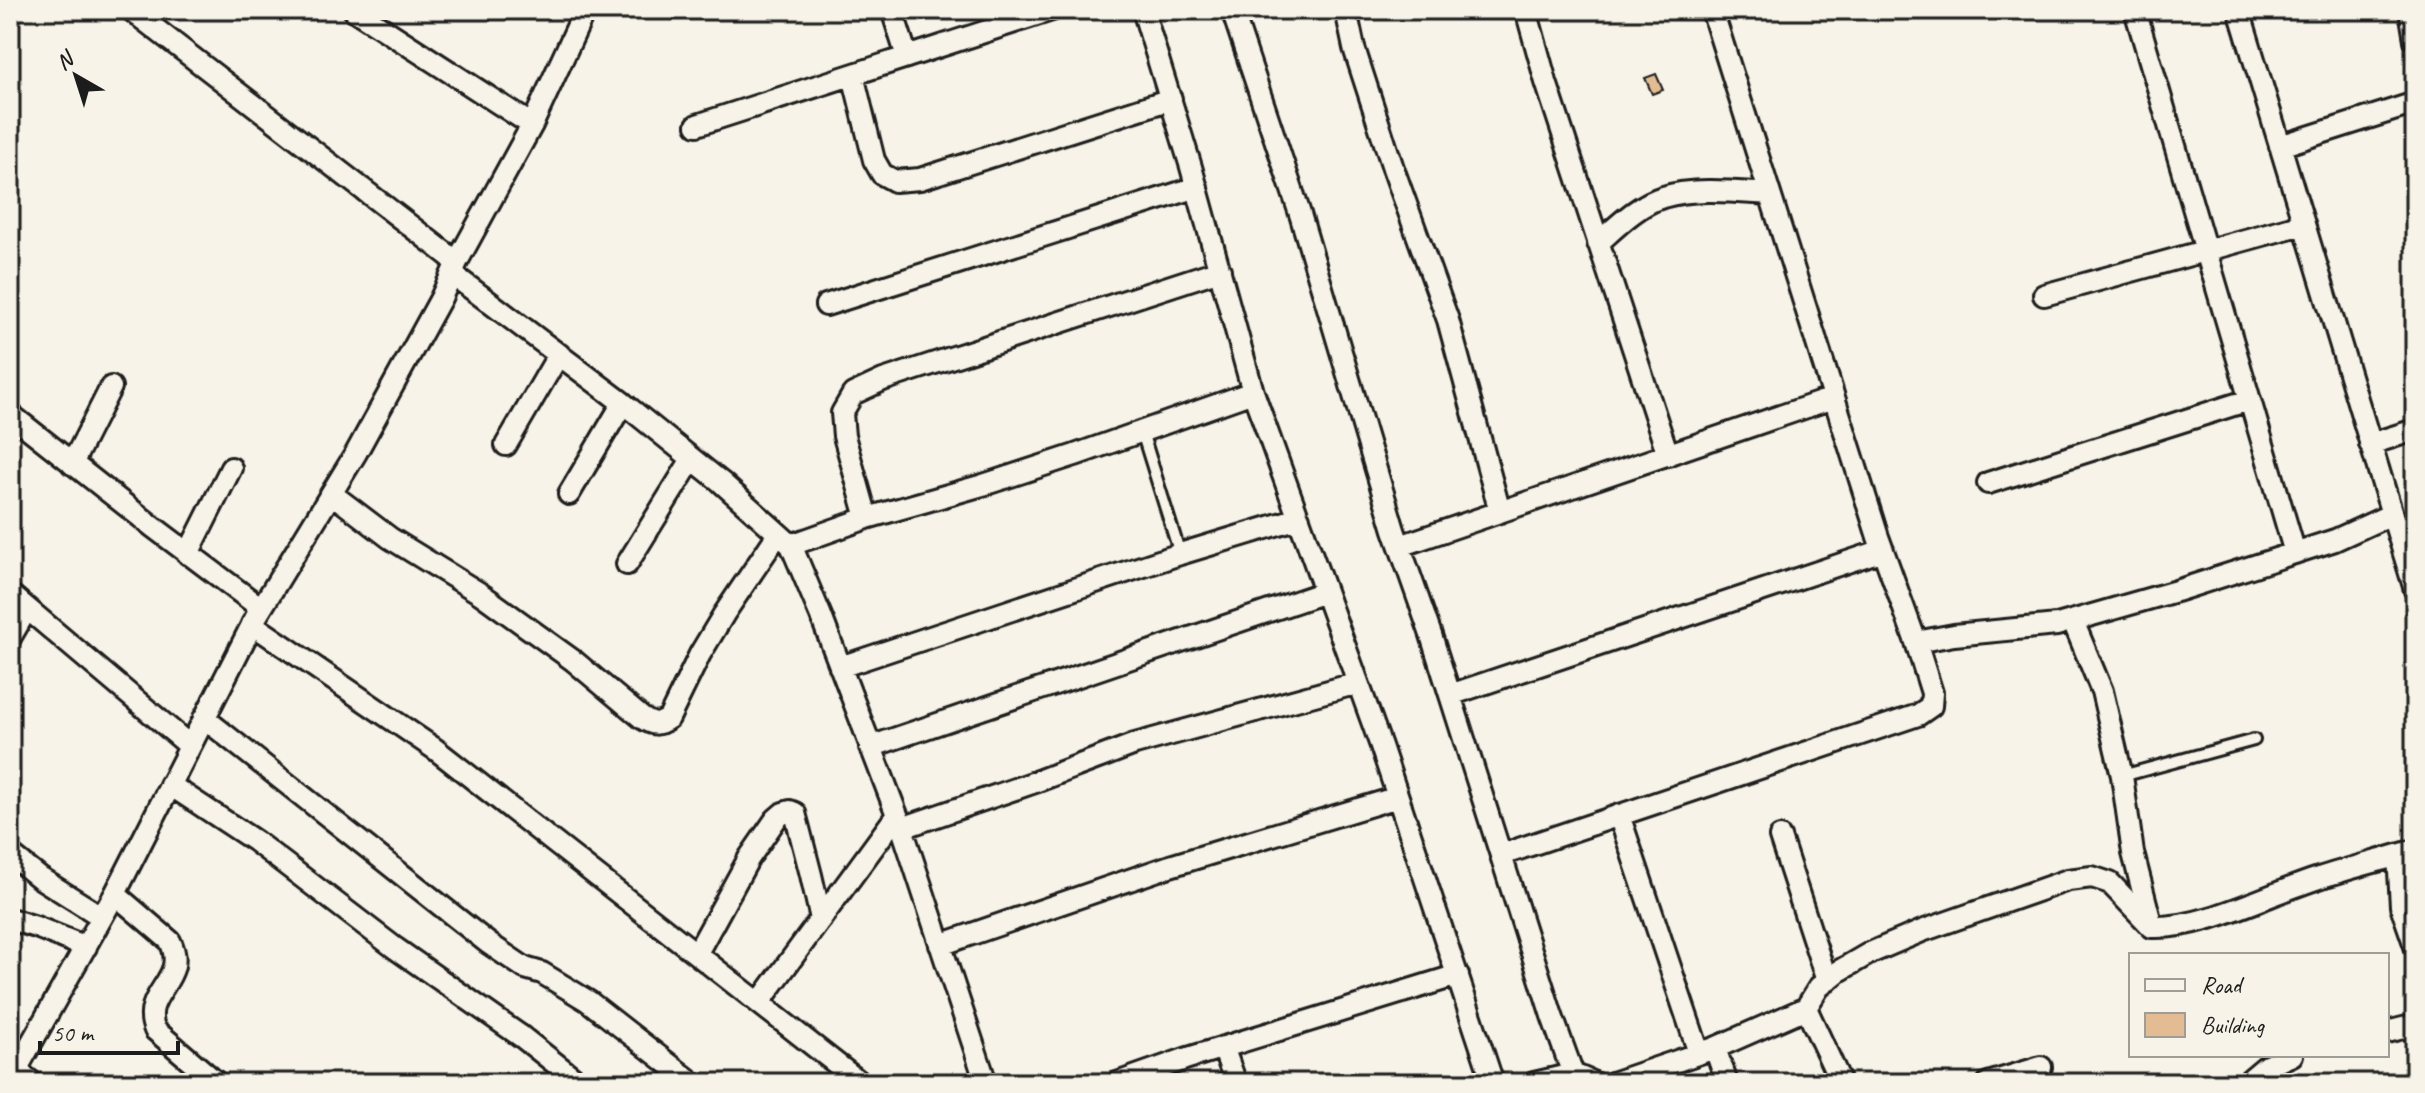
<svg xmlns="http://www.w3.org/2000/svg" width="2425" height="1093" font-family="Caveat,sans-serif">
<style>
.building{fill:#e4bc94;stroke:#1c1c1c;stroke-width:2}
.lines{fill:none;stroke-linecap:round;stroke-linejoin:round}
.lane-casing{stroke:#1c1c1c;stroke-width:16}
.street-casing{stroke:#1c1c1c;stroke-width:26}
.lane{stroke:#f7f3e8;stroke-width:10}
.street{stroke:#f7f3e8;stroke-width:20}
</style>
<rect width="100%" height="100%" fill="#f7f3e8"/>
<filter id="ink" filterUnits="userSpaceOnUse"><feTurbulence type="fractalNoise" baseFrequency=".0125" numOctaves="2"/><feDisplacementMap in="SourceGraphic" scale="16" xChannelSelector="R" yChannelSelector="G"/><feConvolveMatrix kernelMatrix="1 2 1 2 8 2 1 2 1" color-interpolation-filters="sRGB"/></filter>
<g filter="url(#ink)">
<!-- building -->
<path class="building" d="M1656 74 1663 90 1652 94 1645 78Z"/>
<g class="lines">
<defs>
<path id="lane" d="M1142 432 1180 554
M2122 776 2254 740"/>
<path id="street" d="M131 10 457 262
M354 10 532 125
M892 10 907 57
M1143 10 1191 167 1253 392 1381 746 1493 1083
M1232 10 1300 214 1394 530 1431 635 1552 1016 1573 1074
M1346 10 1354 48 1393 168 1448 320 1500 512
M1526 10 1546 82 1668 455
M2135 10 2295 553
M2239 10 2415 590
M2410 10 2415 40
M853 75 874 160 882 174 895 181 920 179 1171 99
M697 125 1052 10
M2280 146 2415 103
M1598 243C1617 226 1639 204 1663 197 1694 187 1737 192 1769 194
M452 274 623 403 721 482 791 545 821 616 902 828 986 1083
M2044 295 2303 224
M826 305 1197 187
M10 414 152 526 261 608
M2370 444 2415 430
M506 445 559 354
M72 464 111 387
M1988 483 2249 400
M332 494 390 538 481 594 574 661 642 718C653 725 658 726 669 718L700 654 724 614 778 534
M569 494 623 403
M867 518 844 436 842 413 853 394 883 380 1220 270
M791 545 867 518 983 485 1075 455 1253 392
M1400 546 1833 398
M188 554 231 468
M627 564 692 459
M10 594 190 746
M2073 621 2102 691 2122 776 2133 853 2151 923
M252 624 435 749 861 1083
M10 638 27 609
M1916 642 1954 635 2057 625 2176 591 2335 540 2392 514
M840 667 1180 554 1299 518
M1450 695 1883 550
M204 718 488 943 525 968 542 973 588 1001 693 1083
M870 747 1325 592
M170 785 255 841 395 948 522 1037 580 1083
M1619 815 1699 1053
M902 828 1035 782 1135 744 1358 683
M1780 837 1827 981
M10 854 40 878 102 917
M1501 855 1918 715 1931 706 1932 693 1916 642 1878 537 1712 10
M2398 855 2401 906 2415 946
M115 894 170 941C190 981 139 992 155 1030L217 1083
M10 919 36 927 86 947
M940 945 1170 866 1398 797
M697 953 749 858 776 819 783 813 790 811 795 813 811 875 821 919
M759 1003 897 815
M1806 1008 1841 1083
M2387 1032 2415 1025
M1223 1047 1236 1083
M1715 1048 1727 1083
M16 1070 33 1083
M10 1081 115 894 256 617 356 453 441 298 457 262 532 125 585 10
M1117 1083 1185 1059 1458 975
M1534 1083 1573 1074 1594 1083
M1612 1083 1715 1048 1806 1008 1819 987 1839 971 1870 953 1922 931 2068 880 2092 877 2110 883 2152 927C2204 929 2268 894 2319 878 2350 868 2383 860 2415 850
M1988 1083 2041 1067
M2246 1083 2265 1067 2292 1055"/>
</defs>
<!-- lane casing -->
<use href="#lane" class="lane-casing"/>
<!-- street casing -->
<use href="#street" class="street-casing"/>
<!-- lane -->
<use href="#lane" class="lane"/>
<!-- street -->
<use href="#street" class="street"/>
</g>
</g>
<!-- margin -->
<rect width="2425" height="1093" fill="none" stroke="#f7f3e8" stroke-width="40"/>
<rect x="20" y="20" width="2385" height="1053" fill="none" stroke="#1c1c1c" stroke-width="3" filter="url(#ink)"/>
<!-- legend -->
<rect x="2129" y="953" width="260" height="104" fill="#f7f3e8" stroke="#9f9d96" stroke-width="2"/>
<rect x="2145" y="979" width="40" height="12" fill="#f7f3e8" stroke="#9f9d96" stroke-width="2"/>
<text x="2201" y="993" font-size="24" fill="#1c1c1c">Road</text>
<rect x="2145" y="1013" width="40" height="24" fill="#e4bc94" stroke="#9f9d96" stroke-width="2"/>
<text x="2201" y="1033" font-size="24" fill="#1c1c1c">Building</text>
<!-- north arrow -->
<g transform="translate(76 76) rotate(321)" stroke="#f7f3e8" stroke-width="6" paint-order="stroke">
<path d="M0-6L14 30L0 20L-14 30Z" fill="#1c1c1c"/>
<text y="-12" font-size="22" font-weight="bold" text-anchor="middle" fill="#1c1c1c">N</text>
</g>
<!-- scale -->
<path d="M40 1041v12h138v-12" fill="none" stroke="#1c1c1c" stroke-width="4"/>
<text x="52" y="1041" font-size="24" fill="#1c1c1c" stroke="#f7f3e8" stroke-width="6" paint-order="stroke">50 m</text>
</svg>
